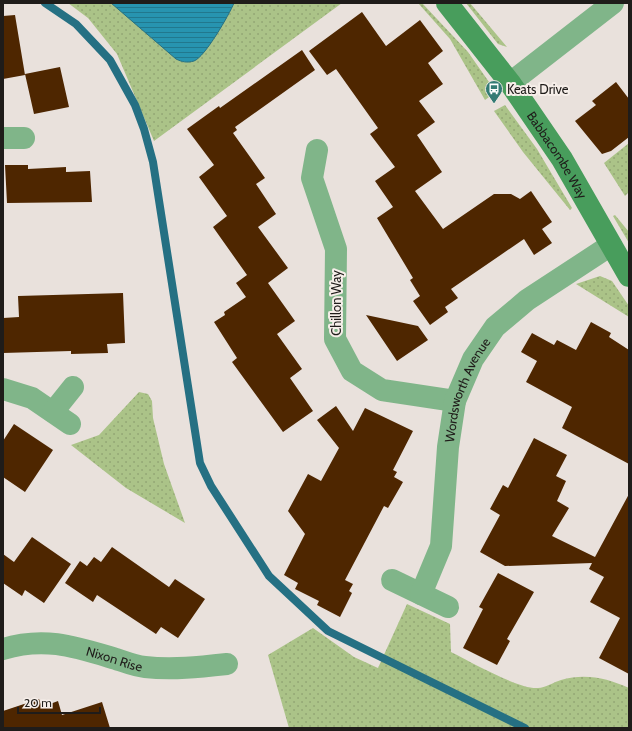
<svg xmlns="http://www.w3.org/2000/svg" width="632" height="731" font-family="Cabin,sans-serif">
<style>
.grass{fill:url(#grass-dots)}
.water{fill:url(#water-rules);stroke:#257083}
.lines{fill:none;stroke-linecap:round;stroke-linejoin:round}
.stream{stroke:#257083;stroke-width:8}
.building{fill:#4e2600}
.street{stroke:#80b589;stroke-width:22}
.secondary{stroke:#489d5c;stroke-width:22}
.labels{text-anchor:middle;dominant-baseline:central;stroke-width:4;stroke-linejoin:round;paint-order:stroke}
.poi-label{font-size:13px;fill:#1f1c1a;stroke:#f6eee9;text-anchor:start}
.street-label{font-size:13px;fill:#1f1c1a;stroke:#f6eee9}
</style>
<defs>
<pattern id="grass-dots" width="8" height="8" patternUnits="userSpaceOnUse"><rect width="8" height="8" fill="#abc388"/><path d="M2 2h.1M6 6h.1" fill="none" stroke="#93a775" stroke-width="1.8" stroke-linecap="round"/></pattern>
<pattern id="water-rules" width="6" height="5" patternUnits="userSpaceOnUse"><rect width="6" height="5" fill="#2794b0"/><path d="M0 2.5h6" fill="none" stroke="#21788e"/></pattern>
</defs>
<rect width="100%" height="100%" fill="#e9e1dc"/>
<!-- grass -->
<path class="grass" d="M68 3H342L154 141 117 54 88 18Z
M418 3H422L468 52 496 92 485 100 450 39Z
M466 3H470L507 47 498 44Z
M505 105 537 149 572 208 570 210 523 152 494 111Z
M629 143V192L625 196 604 163Z
M615 215 629 232V243L613 216Z
M600 276 612 281 629 306V317L576 284Z
M139 392 148 394 152 401 153 418 164 464 185 523 126 488 71 445 99 435Z
M407 604 450 624 451 652C469 661 520 690 538 688 545 688 554 682 561 680 585 673 607 678 629 688V728H289L268 655 313 628 354 657 378 668Z"/>
<!-- water -->
<path class="water" d="M111 3H234C229 15 205 57 194 61 187 63 182 62 176 59Z"/>
<g class="lines">
<!-- stream -->
<path class="stream" d="M45 3 76 24 110 60 135 105 144 129 153 162 200 463 211 486 269 576 328 631 525 728"/>
</g>
<!-- building -->
<path class="building" d="M362 12 386 46 420 20 443 51 428 63 443 84 419 101 435 122 417 135 442 172 415 191 443 229 494 194H511L520 199 531 191 552 222 542 229 552 243 534 255 524 239 451 289 458 298 445 307 448 312 430 325 413 301 420 296 410 280 413 278 377 218 393 207 375 181 395 167 370 134 378 128 336 69 327 75 309 51Z
M15 15 25 75 3 79V16Z
M302 50 315 70 235 127 237 130 233 133 265 178 256 184 276 214 258 227 288 268 268 283 295 321 277 334 302 369 290 378 313 411 283 432 232 362 237 358 214 322 225 315 224 312 246 297 236 283 247 275 213 227 227 216 199 177 214 165 187 129 219 106 220 108Z
M60 67 69 107 34 114 25 74Z
M616 82 629 99V137L611 151 602 154 575 121 596 105 592 101Z
M5 165H28V169L66 167V172L90 171 92 202 7 203Z
M123 293 125 343 107 344 108 353 71 354V351L3 353V318L19 317 18 296Z
M366 315 418 326 428 340 397 361Z
M591 322 611 333 609 337 629 350V464L562 428 572 407 526 382 537 361 521 352 532 333 554 345 557 340 576 350Z
M336 406 353 431 365 408 413 431 393 470 397 472 394 477 403 482 388 508 384 506 345 580 353 584 349 591 352 593 340 617 317 605 319 601 295 589 298 583 284 575 305 534 288 511 308 474 321 481 339 448 317 420Z
M14 424 53 450 25 492 3 477V441Z
M534 438 567 455 556 476 566 481 557 501 569 508 552 536 595 557 629 494V674L599 658 620 618 590 602 604 577 589 569 592 563 505 566 480 552 500 515 490 509 503 485 508 488Z
M32 537 71 564 44 603 25 590 22 596 3 583V554L14 562Z
M112 547 169 587 175 579 205 599 178 638 161 627 156 634 97 595 93 602 65 583 80 561 87 566 94 557 101 562Z
M498 573 534 592 507 639 510 641 497 665 463 648 483 609 479 607Z
M39 699 42 707 58 701 62 715 102 702 110 728H3V711Z"/>
<g class="lines">
<!-- street -->
<g class="street">
<path d="M510 83 613 3"/>
<path d="M3 138H24"/>
<path d="M317 150 312 178 336 249 335 339 352 371 382 390 455 401"/>
<path d="M3 389 32 398 70 424"/>
<path d="M53 412 73 387"/>
<path d="M392 580 448 607"/>
<path id="s1" d="M421 594 441 546 448 447 455 401 473 359 495 327 527 300 611 245"/>
<path id="s2" d="M3 649C45 636 76 647 116 659 125 662 135 666 145 667 172 670 200 667 227 664"/>
</g>
<!-- secondary -->
<path class="secondary" id="s3" d="M447 3 510 83 562 159 629 276"/>
</g>
<!-- icons -->
<defs>
<symbol id="bus-pin" viewBox="-11 -11 22 30"><path d="M0 17L-7.5 6A9.5 9.5 0 1 1 7.5 6Z" fill="#337b74" stroke="#f6eee9"/><path d="M-5-6H5V4H4V6H2V4H-2V6H-4V4H-5ZM-3.5-4V0h7V-4ZM-3.5 1.2v1.5H-2V1.2ZM2 1.2v1.5H3.5V1.2Z" fill="#fff"/></symbol>
</defs>
<g fill-rule="evenodd">
<use href="#bus-pin" x="484" y="79" width="20" height="27"/>
</g>
<g class="labels">
<!-- poi labels -->
<g class="poi-label">
<text x="507" y="89">Keats Drive</text>
</g>
<!-- street labels -->
<g class="street-label">
<text stroke="none"><textPath href="#s3" startOffset="188">Babbacombe Way</textPath></text>
<text transform="translate(336 303) rotate(-90)">Chillon Way</text>
<text stroke="none"><textPath href="#s1" startOffset="212">Wordsworth Avenue</textPath></text>
<text stroke="none"><textPath href="#s2" startOffset="114">Nixon Rise</textPath></text>
</g>
</g>
<!-- border -->
<rect width="632" height="731" fill="none" stroke="#1f1c1a" stroke-width="8"/>
<!-- scale -->
<path d="M18 707v6h82v-6" fill="none" stroke="#1f1c1a" stroke-width="2"/>
<text x="24" y="707" font-size="12" fill="#1f1c1a" stroke="#f6eee9" stroke-width="3" paint-order="stroke">20 m</text>
</svg>
